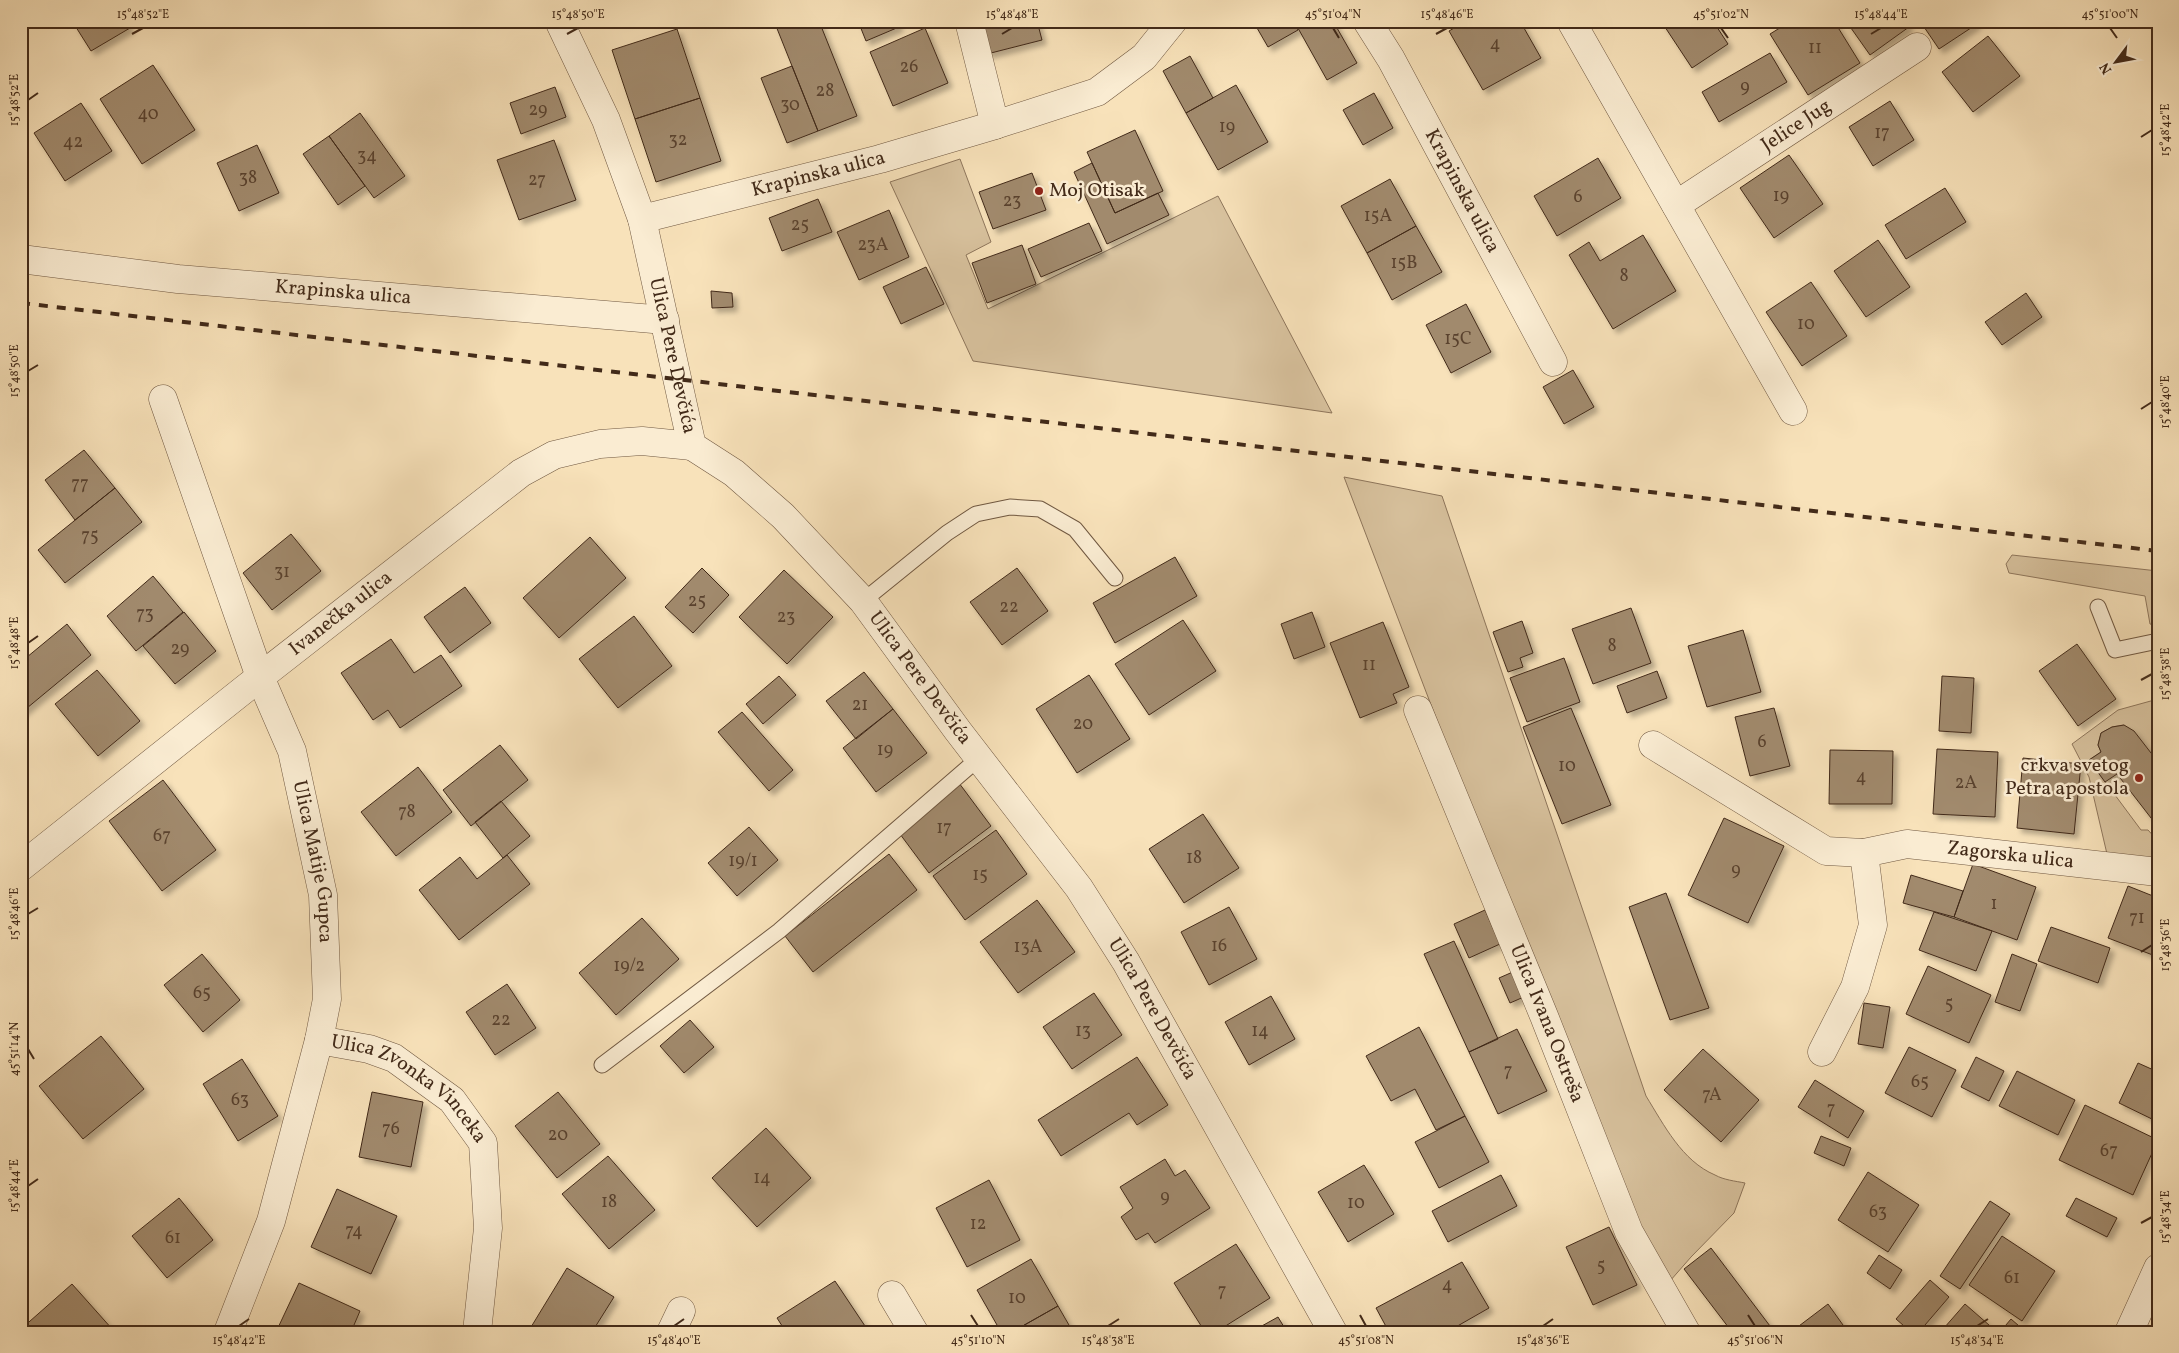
<svg xmlns="http://www.w3.org/2000/svg" width="2179" height="1353" font-family="Vollkorn,serif">
<style>
.green{fill:#d9c39f;stroke:#8e765c}
.building{fill:#a18a6d;stroke:#422a19;filter:url(#shadow)}
.lines{fill:none;stroke-linecap:round;stroke-linejoin:round}
.service-casing{stroke:#705841;stroke-width:17}
.minor-casing{stroke:#705841;stroke-width:29}
.service{stroke:#faecd2;stroke-width:15}
.minor{stroke:#faecd2;stroke-width:28}
.rail{stroke:#422a19;stroke-width:4;stroke-dasharray:9 9;stroke-linecap:butt}
.ticks{fill:none;stroke:#422a19;stroke-width:2}
.poi-dot{fill:#8f2418;stroke:#faecd2;stroke-width:2}
.labels{text-anchor:middle;dominant-baseline:central;stroke-width:5;stroke-linejoin:round;paint-order:stroke}
.number-label{font-size:18px;fill:#5a422e}
.street-label{font-size:20px;fill:#422a19;stroke:#faecd2}
.poi-label{font-size:20px;fill:#422a19;stroke:#faecd2;text-anchor:start}
.neatline{fill:none;stroke:#422a19;stroke-width:2}
.ticks-label{font-size:12px;text-anchor:middle;fill:#422a19}
</style>
<defs>
<filter id="shadow"><feDropShadow dx="4.5" dy="4.5" stdDeviation="2.5" flood-color="#0004"/></filter>
</defs>
<rect width="100%" height="100%" fill="#f8e2ba"/>
<filter id="stains"><feTurbulence type="fractalNoise" baseFrequency=".004" numOctaves="4"/><feColorMatrix values="0 0 0 0 .2 0 0 0 0 .09 0 0 0 0 .02 0 0 0 .5 -.17"/></filter>
<radialGradient id="worn" r=".72"><stop offset=".6" stop-color="#630" stop-opacity="0"/><stop offset="1" stop-color="#630" stop-opacity=".3"/></radialGradient>
<!-- green -->
<path class="green" d="M960 159 991 242 966 255 988 309 1218 196 1332 413 973 361 890 182Z
M1344 477 1442 496 1646 1096C1664 1125 1682 1161 1715 1175 1724 1180 1735 1181 1745 1183L1734 1213 1691 1257 1670 1281 1634 1213 1462 786Z
M2012 555 2158 571V626L2150 624 2145 596 2009 573 2006 564Z
M2158 699V762L2124 725 2112 727 2101 733 2098 745 2101 752 2089 760 2141 830H2148L2158 841V864L2107 854 2089 777 2072 744 2118 710Z"/>
<!-- building -->
<path class="building" d="M78 21H126L130 28 91 51 74 24Z
M774 21H819L857 116 818 131Z
M858 21H896L899 27 866 41Z
M978 21H1037L1042 40 987 54Z
M1253 21H1294L1298 30 1268 47Z
M1294 21H1333L1357 63 1327 80Z
M1466 21H1520L1541 58 1483 90 1449 31Z
M1661 21H1713L1728 44 1692 68Z
M1791 21H1834L1860 63 1808 95 1770 34Z
M1846 21H1905L1909 27 1870 55Z
M1927 21H1975L1977 24 1939 49 1922 24Z
M925 28 948 83 893 106 870 52Z
M677 29 700 98 635 119 612 50Z
M1988 36 2020 76 1973 112 1942 72Z
M1770 53 1787 82 1719 122 1702 92Z
M1190 56 1213 98 1186 113 1163 71Z
M153 65 195 130 142 164 100 99Z
M792 66 818 131 787 143 761 78Z
M1236 85 1268 142 1218 170 1186 113Z
M555 87 566 117 521 134 510 103Z
M1374 93 1393 128 1363 145 1343 110Z
M700 98 721 161 656 182 635 119Z
M1890 101 1914 140 1873 166 1849 127Z
M81 103 112 151 65 181 34 133Z
M360 113 405 176 374 198 329 136Z
M1135 130 1163 191 1115 213 1087 152Z
M329 136 365 186 338 205 303 154Z
M554 140 576 200 519 220 497 160Z
M257 145 279 193 239 211 217 163Z
M1789 155 1823 204 1774 238 1740 188Z
M1598 158 1621 198 1557 236 1534 196Z
M1092 163 1115 213 1158 193 1169 215 1107 244 1074 172Z
M1032 173 1046 210 993 229 979 192Z
M1390 179 1416 226 1367 253 1341 206Z
M1945 188 1966 222 1906 259 1885 225Z
M818 199 832 232 782 251 769 218Z
M889 210 909 257 859 280 837 232Z
M1089 223 1102 251 1041 277 1028 249Z
M1416 226 1442 272 1392 300 1367 253Z
M1643 235 1676 291 1613 329 1569 255 1589 242 1600 261Z
M1878 240 1910 287 1866 317 1834 271Z
M1022 245 1036 284 987 303 972 263Z
M926 267 944 304 901 324 883 287Z
M1811 282 1847 336 1802 366 1766 312Z
M711 291 732 293 733 307 712 308Z
M2026 293 2042 317 2002 345 1985 322Z
M1466 304 1491 352 1451 373 1426 325Z
M1573 370 1594 407 1564 424 1543 387Z
M84 450 115 488 75 520 45 480Z
M115 488 142 522 65 583 38 550Z
M291 534 321 571 272 610 243 573Z
M590 537 626 578 559 638 523 598Z
M1175 557 1197 596 1115 643 1093 603Z
M702 568 729 595 693 633 665 607Z
M1017 568 1048 611 1002 645 970 602Z
M784 570 833 617 787 664 739 617Z
M153 576 183 612 136 651 107 616Z
M465 587 491 623 450 653 424 617Z
M1631 608 1651 663 1593 684 1572 629Z
M184 612 216 651 175 684 143 646Z
M1312 612 1325 647 1294 659 1281 624Z
M634 616 672 666 618 708 579 659Z
M1183 620 1216 671 1149 715 1115 664Z
M1522 621 1533 653 1520 658 1523 667 1508 672 1493 632Z
M1383 622 1409 687 1393 694 1397 703 1360 718 1330 643Z
M67 624 91 655 21 713V662Z
M1743 630 1761 692 1707 707 1688 646Z
M391 639 414 673 441 655 462 686 400 728 388 710 373 720 341 673Z
M2077 644 2116 699 2078 726 2039 671Z
M1564 658 1580 702 1527 722 1510 678Z
M97 670 140 721 98 756 55 704Z
M1657 671 1667 698 1627 713 1617 686Z
M864 672 893 709 856 739 826 701Z
M1089 675 1130 739 1077 773 1036 709Z
M779 676 796 695 763 724 746 704Z
M1942 676 1974 678 1971 733 1939 731Z
M1571 708 1611 805 1562 824 1523 727Z
M1774 708 1790 766 1750 776 1735 717Z
M893 709 927 753 876 792 843 748Z
M742 712 793 770 769 791 718 732Z
M2124 725 2134 731 2158 762V827L2117 774 2105 782 2089 760 2101 752 2098 745 2101 733 2112 727Z
M500 745 528 780 471 826 443 790Z
M1937 749 1998 752 1995 817 1933 814Z
M1830 750 1893 751 1892 804H1829Z
M2023 758 2081 764 2074 834 2017 828Z
M418 767 452 812 396 856 361 812Z
M163 780 216 850 162 891 109 821Z
M959 783 991 826 929 873 897 830Z
M501 801 530 836 503 858 475 822Z
M1203 814 1239 868 1184 903 1149 849Z
M1724 818 1784 846 1748 923 1688 895Z
M749 827 778 860 737 896 708 863Z
M996 830 1027 874 965 920 933 876Z
M889 854 917 890 813 972 785 936Z
M507 855 530 884 459 940 419 890 460 857 477 879Z
M1973 864 2036 887 2017 940 1954 917Z
M1911 875 1963 891 1954 917 1903 903Z
M2128 886 2158 898V957L2108 938Z
M1666 893 1709 1008 1670 1020 1629 907Z
M1037 900 1075 952 1018 993 980 942Z
M1229 907 1257 959 1209 985 1181 932Z
M1485 910 1500 944 1469 958 1454 924Z
M1934 912 1992 931 1976 971 1919 950Z
M642 918 679 959 616 1015 579 973Z
M2051 927 2110 948 2098 983 2038 961Z
M1454 941 1498 1039 1469 1052 1424 954Z
M202 954 240 1000 203 1032 164 985Z
M2012 954 2037 964 2020 1011 1995 1002Z
M1928 966 1991 995 1969 1043 1906 1014Z
M1515 971 1526 996 1510 1003 1499 978Z
M507 984 536 1028 495 1055 466 1012Z
M1094 993 1122 1035 1072 1069 1043 1027Z
M1271 996 1295 1039 1249 1065 1225 1022Z
M1864 1003 1890 1007 1883 1048 1858 1044Z
M690 1020 714 1047 684 1073 660 1046Z
M1419 1027 1465 1116 1436 1130 1415 1089 1391 1101 1366 1056Z
M1517 1029 1547 1091 1498 1114 1469 1052Z
M101 1036 144 1089 83 1139 39 1086Z
M1909 1047 1956 1070 1932 1117 1885 1093Z
M1703 1049 1759 1100 1721 1142 1664 1090Z
M1137 1057 1168 1105 1137 1125 1129 1113 1061 1156 1038 1120Z
M1976 1057 2004 1071 1989 1101 1961 1087Z
M242 1059 278 1116 238 1141 203 1084Z
M2138 1063 2158 1072V1112L2154 1120 2119 1103Z
M2017 1071 2075 1100 2058 1135 1999 1106Z
M1815 1080 1864 1111 1848 1138 1798 1107Z
M372 1092 423 1102 411 1167 359 1157Z
M558 1092 600 1144 557 1178 515 1126Z
M2085 1105 2158 1140 2133 1195 2059 1160Z
M1465 1116 1489 1162 1439 1188 1415 1142Z
M766 1128 811 1178 757 1227 712 1178Z
M1821 1136 1851 1148 1844 1166 1814 1153Z
M608 1156 655 1210 609 1249 562 1194Z
M1165 1159 1175 1176 1185 1170 1210 1208 1155 1243 1148 1233 1136 1240 1121 1217 1133 1208 1120 1187Z
M1364 1165 1394 1214 1348 1242 1318 1192Z
M1868 1172 1919 1205 1888 1252 1838 1220Z
M1501 1175 1517 1206 1448 1242 1432 1211Z
M989 1180 1020 1240 967 1267 936 1208Z
M337 1189 397 1216 371 1274 311 1247Z
M179 1198 213 1240 167 1278 132 1236Z
M2076 1198 2117 1218 2107 1237 2066 1216Z
M1990 1201 2010 1214 1960 1289 1940 1276Z
M1609 1227 1637 1285 1593 1305 1566 1247Z
M2002 1236 2055 1271 2022 1321 1969 1285Z
M1236 1244 1270 1298 1216 1332H1205L1174 1283Z
M1711 1248 1770 1326 1762 1332H1732L1684 1269Z
M1879 1255 1902 1270 1890 1289 1867 1273Z
M1031 1259 1058 1306 1012 1332H1001L977 1290Z
M1462 1262 1489 1308 1447 1332H1389L1376 1308Z
M567 1268 614 1297 592 1332H528Z
M1930 1280 1949 1297 1919 1332H1911L1896 1319Z
M835 1281 869 1332H786L777 1318Z
M299 1283 360 1311 351 1332H276Z
M72 1284 113 1330 111 1332H21V1329Z
M1828 1304 1848 1332H1791Z
M1965 1304 1997 1332H1949L1944 1328Z
M1058 1306 1073 1332H1012Z
M1278 1317 1287 1332H1251Z
M2011 1319 2026 1332H2000Z"/>
<g class="lines">
<defs>
<path id="service" d="M863 601 947 533 976 514 1010 507 1040 509 1075 529 1115 578
M2098 607 2115 650 2158 641
M602 1065 779 931 979 758"/>
<g id="minor">
<path id="s1" d="M559 21 606 120 642 219 692 446 734 473 783 516 863 601 958 731 1079 888 1126 962 1333 1332"/>
<path d="M969 21 995 125"/>
<path id="s2" d="M1367 21 1391 59 1553 362"/>
<path d="M1571 21 1793 411"/>
<path id="s3" d="M1676 205 1917 47"/>
<path id="s4" d="M642 219 880 159 995 125 1097 92 1144 57 1173 21"/>
<path id="s5" d="M21 259 178 279 665 320"/>
<path id="s6" d="M163 399 260 677 292 751 323 895 327 999 319 1040 271 1221 228 1332"/>
<path id="s7" d="M1418 710 1544 1016 1629 1232 1686 1332"/>
<path id="s8" d="M1653 745 1826 851 1864 853 1907 844 2158 872"/>
<path id="s9" d="M21 867 246 688 521 473 554 455 600 444 642 441 692 446"/>
<path id="s10" d="M319 1040 369 1049 394 1058 452 1100 483 1143 488 1228 477 1332"/>
<path d="M1822 1052 1855 987 1873 925 1864 853"/>
<path d="M892 1295 914 1332"/>
<path d="M671 1332 681 1311"/>
<path d="M2129 1332 2158 1268"/>
</g>
</defs>
<!-- service casing -->
<use href="#service" class="service-casing"/>
<!-- minor casing -->
<use href="#minor" class="minor-casing"/>
<!-- service -->
<use href="#service" class="service"/>
<!-- minor -->
<use href="#minor" class="minor"/>
<!-- rail -->
<path class="rail" d="M21 303 2158 551"/>
</g>
<!-- ticks -->
<path class="ticks" d="M1333 28 1339 38M1721 28 1728 38M2110 28 2117 38M132 34 143 28M567 34 578 28M1002 34 1012 28M1436 34 1447 28M1871 34 1881 28M28 100 38 93M2141 137 2152 130M28 371 38 365M2141 409 2152 402M28 643 38 636M2141 680 2152 674M28 914 38 908M2141 952 2152 945M28 1049 34 1059M28 1186 38 1179M2141 1223 2152 1217M971 1315 978 1326M1360 1315 1366 1326M1748 1315 1755 1326M239 1326 249 1319M674 1326 684 1319M1108 1326 1119 1319M1543 1326 1553 1319M1977 1326 1988 1319"/>
<!-- markers -->
<g class="poi-dot">
<circle cx="1039" cy="191" r="5"/>
<circle cx="2139" cy="778" r="5"/>
</g>
<g class="labels">
<!-- number labels -->
<g class="number-label">
<text x="1495" y="44">4</text>
<text x="1815" y="48">11</text>
<text x="909" y="67">26</text>
<text x="1745" y="87">9</text>
<text x="825" y="91">28</text>
<text x="790" y="105">30</text>
<text x="538" y="110">29</text>
<text x="148" y="114">40</text>
<text x="1227" y="127">19</text>
<text x="1882" y="133">17</text>
<text x="678" y="140">32</text>
<text x="73" y="142">42</text>
<text x="367" y="156">34</text>
<text x="248" y="178">38</text>
<text x="537" y="180">27</text>
<text x="1781" y="196">19</text>
<text x="1578" y="197">6</text>
<text x="1012" y="201">23</text>
<text x="1378" y="216">15A</text>
<text x="800" y="225">25</text>
<text x="873" y="245">23A</text>
<text x="1404" y="263">15B</text>
<text x="1624" y="276">8</text>
<text x="1806" y="324">10</text>
<text x="1458" y="339">15C</text>
<text x="80" y="484">77</text>
<text x="90" y="536">75</text>
<text x="282" y="572">31</text>
<text x="697" y="601">25</text>
<text x="1009" y="607">22</text>
<text x="145" y="614">73</text>
<text x="786" y="617">23</text>
<text x="1612" y="646">8</text>
<text x="180" y="649">29</text>
<text x="1369" y="665">11</text>
<text x="860" y="705">21</text>
<text x="1083" y="724">20</text>
<text x="1762" y="742">6</text>
<text x="885" y="750">19</text>
<text x="1567" y="766">10</text>
<text x="1861" y="777">4</text>
<text x="1966" y="783">2A</text>
<text x="407" y="812">78</text>
<text x="944" y="828">17</text>
<text x="162" y="836">67</text>
<text x="1194" y="858">18</text>
<text x="743" y="861">19/1</text>
<text x="1736" y="870">9</text>
<text x="980" y="875">15</text>
<text x="1994" y="904">1</text>
<text x="2137" y="918">71</text>
<text x="1219" y="946">16</text>
<text x="1028" y="947">13A</text>
<text x="629" y="966">19/2</text>
<text x="202" y="993">65</text>
<text x="1949" y="1004">5</text>
<text x="501" y="1020">22</text>
<text x="1083" y="1031">13</text>
<text x="1260" y="1031">14</text>
<text x="1508" y="1071">7</text>
<text x="1920" y="1082">65</text>
<text x="1712" y="1095">7A</text>
<text x="240" y="1100">63</text>
<text x="1831" y="1109">7</text>
<text x="391" y="1129">76</text>
<text x="558" y="1135">20</text>
<text x="2109" y="1151">67</text>
<text x="762" y="1178">14</text>
<text x="1165" y="1197">9</text>
<text x="609" y="1202">18</text>
<text x="1356" y="1203">10</text>
<text x="1878" y="1212">63</text>
<text x="978" y="1224">12</text>
<text x="354" y="1231">74</text>
<text x="173" y="1238">61</text>
<text x="1601" y="1266">5</text>
<text x="2012" y="1278">61</text>
<text x="1447" y="1285">4</text>
<text x="1222" y="1291">7</text>
<text x="1017" y="1298">10</text>
</g>
<!-- street labels -->
<g class="street-label">
<text stroke="none"><textPath href="#s3" startOffset="144">Jelice Jug</textPath></text>
<text stroke="none"><textPath href="#s4" startOffset="182">Krapinska ulica</textPath></text>
<text stroke="none"><textPath href="#s2" startOffset="195">Krapinska ulica</textPath></text>
<text stroke="none"><textPath href="#s5" startOffset="324">Krapinska ulica</textPath></text>
<text stroke="none"><textPath href="#s1" startOffset="355">Ulica Pere Devčića</textPath></text>
<text stroke="none"><textPath href="#s9" startOffset="408">Ivanečka ulica</textPath></text>
<text stroke="none"><textPath href="#s1" startOffset="775">Ulica Pere Devčića</textPath></text>
<text stroke="none"><textPath href="#s8" startOffset="389">Zagorska ulica</textPath></text>
<text stroke="none"><textPath href="#s6" startOffset="488">Ulica Matije Gupca</textPath></text>
<text stroke="none"><textPath href="#s1" startOffset="1180">Ulica Pere Devčića</textPath></text>
<text stroke="none"><textPath href="#s7" startOffset="339">Ulica Ivana Ostreša</textPath></text>
<text stroke="none"><textPath href="#s10" startOffset="106">Ulica Zvonka Vinceka</textPath></text>
</g>
<!-- poi labels -->
<g class="poi-label">
<text x="1049" y="191">Moj Otisak</text>
<text x="2129" y="766" text-anchor="end">crkva svetog<tspan x="2129" dy="23">Petra apostola</tspan></text>
</g>
</g>
<!-- margin -->
<rect width="2179" height="1353" fill="none" stroke="#f8e2ba" stroke-width="55"/>
<!-- north arrow -->
<g transform="translate(2116 62) rotate(238)" stroke="#faecd2" stroke-width="4" paint-order="stroke">
<path d="M0-4L9 19L0 12L-9 19Z" fill="#422a19"/>
<text y="-8" font-size="14" font-weight="bold" text-anchor="middle" fill="#422a19">N</text>
</g>
<rect x="28" y="28" width="2124" height="1298" class="neatline"/>
<g class="ticks-label">
<text x="143" y="18">15°48'52"E</text>
<text x="578" y="18">15°48'50"E</text>
<text x="1012" y="18">15°48'48"E</text>
<text x="1333" y="18">45°51'04"N</text>
<text x="1447" y="18">15°48'46"E</text>
<text x="1721" y="18">45°51'02"N</text>
<text x="1881" y="18">15°48'44"E</text>
<text x="2110" y="18">45°51'00"N</text>
<text transform="translate(14 100) rotate(-90)" y="4">15°48'52"E</text>
<text transform="translate(2165 130) rotate(-90)" y="4">15°48'42"E</text>
<text transform="translate(14 371) rotate(-90)" y="4">15°48'50"E</text>
<text transform="translate(2165 402) rotate(-90)" y="4">15°48'40"E</text>
<text transform="translate(14 643) rotate(-90)" y="4">15°48'48"E</text>
<text transform="translate(2165 674) rotate(-90)" y="4">15°48'38"E</text>
<text transform="translate(14 914) rotate(-90)" y="4">15°48'46"E</text>
<text transform="translate(2165 945) rotate(-90)" y="4">15°48'36"E</text>
<text transform="translate(14 1049) rotate(-90)" y="4">45°51'14"N</text>
<text transform="translate(14 1186) rotate(-90)" y="4">15°48'44"E</text>
<text transform="translate(2165 1217) rotate(-90)" y="4">15°48'34"E</text>
<text x="239" y="1344">15°48'42"E</text>
<text x="674" y="1344">15°48'40"E</text>
<text x="978" y="1344">45°51'10"N</text>
<text x="1108" y="1344">15°48'38"E</text>
<text x="1366" y="1344">45°51'08"N</text>
<text x="1543" y="1344">15°48'36"E</text>
<text x="1755" y="1344">45°51'06"N</text>
<text x="1977" y="1344">15°48'34"E</text>
</g>
<rect width="100%" height="100%" filter="url(#stains)"/>
<rect width="100%" height="100%" fill="url(#worn)"/>
</svg>
